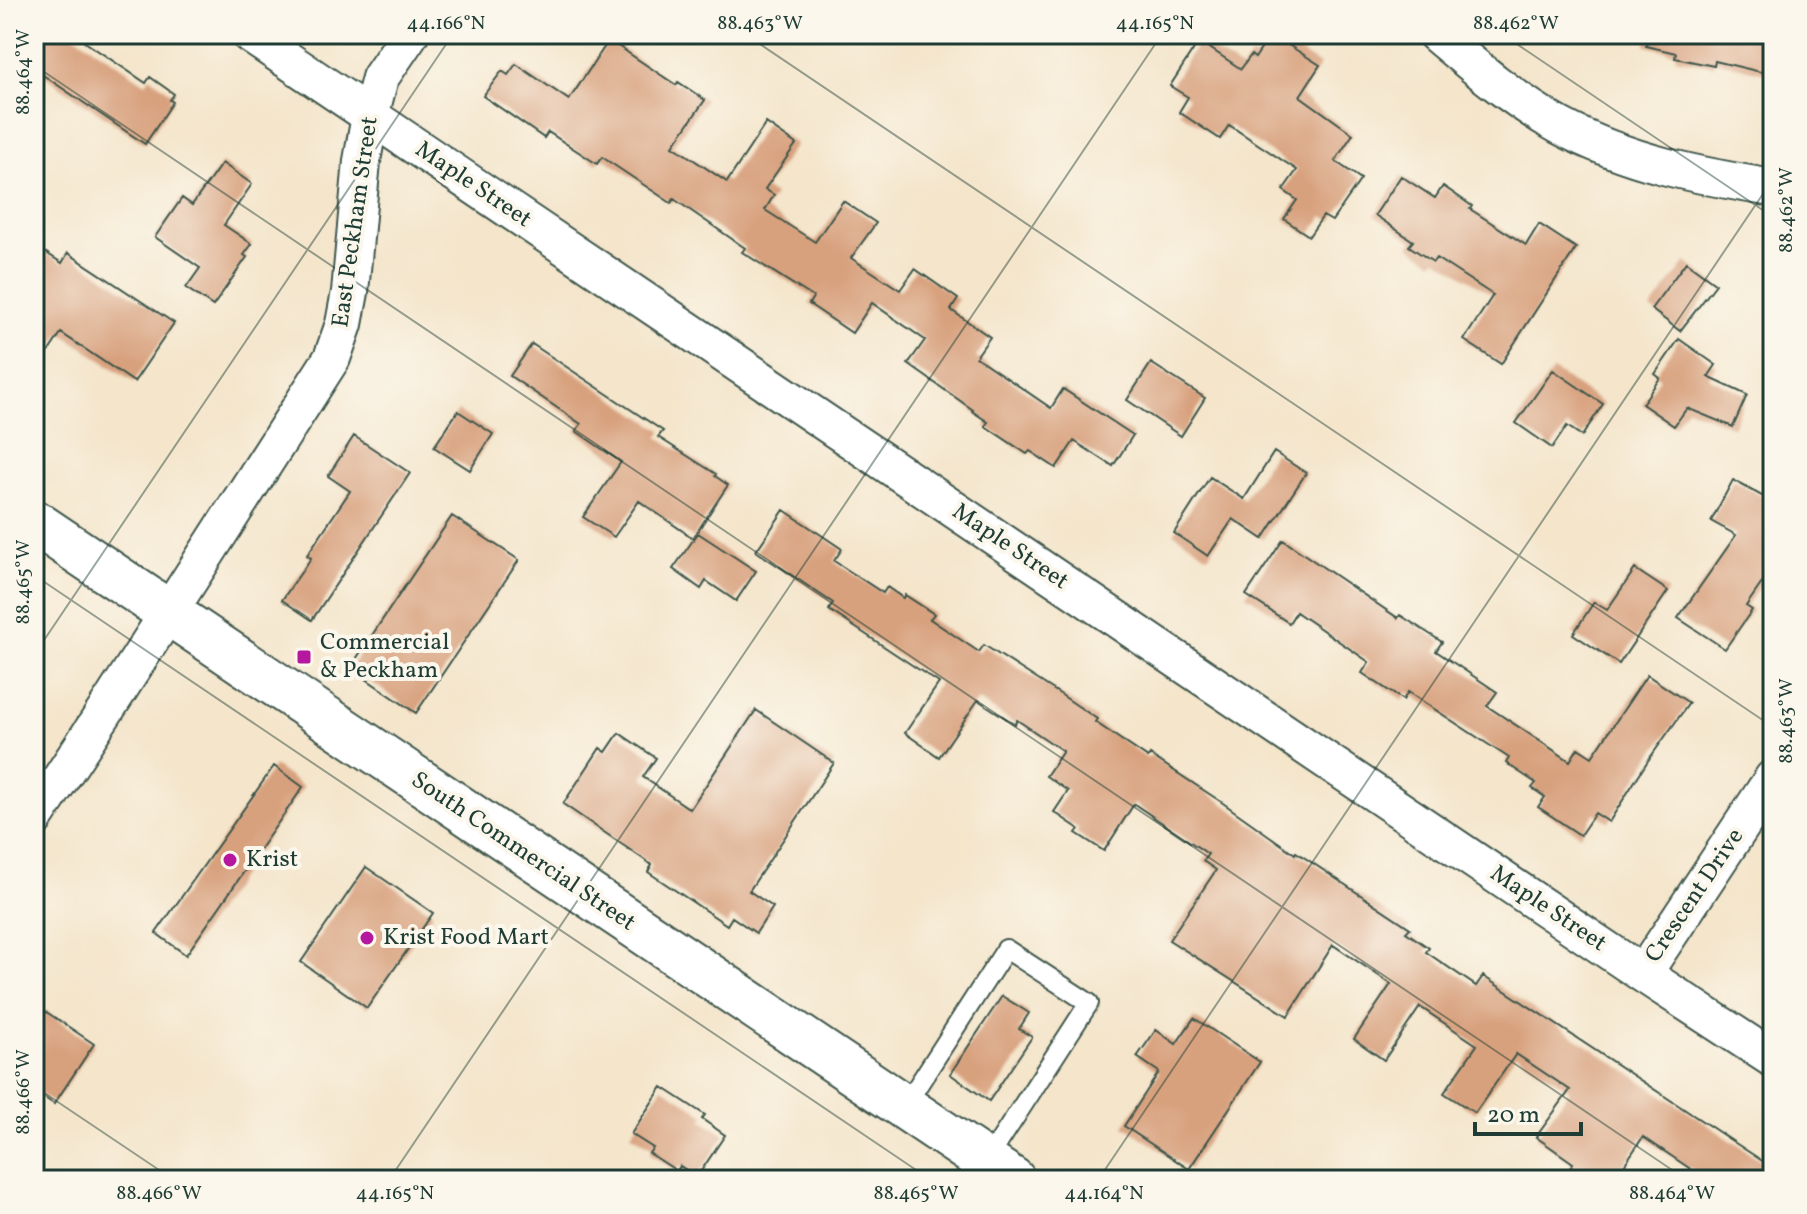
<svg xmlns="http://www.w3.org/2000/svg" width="1807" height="1214" font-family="Vollkorn,serif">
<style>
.building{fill:#d8a17e}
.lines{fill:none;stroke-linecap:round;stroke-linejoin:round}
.service-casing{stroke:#3f564b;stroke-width:22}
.minor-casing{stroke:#3f564b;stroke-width:40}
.secondary-casing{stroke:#3f564b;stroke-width:48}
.service{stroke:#fff;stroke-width:18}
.minor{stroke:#fff;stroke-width:36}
.secondary{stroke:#fff;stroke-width:44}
.ticks{fill:none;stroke:#1f3d34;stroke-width:2;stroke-opacity:0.45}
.poi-dot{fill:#b5179e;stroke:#fbf7ec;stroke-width:3}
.labels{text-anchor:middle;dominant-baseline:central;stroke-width:8;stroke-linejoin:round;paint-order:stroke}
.street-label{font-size:24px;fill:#1f3d34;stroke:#fbf7ec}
.poi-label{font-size:24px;fill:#1f3d34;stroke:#fbf7ec;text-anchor:start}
.neatline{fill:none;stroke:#1f3d34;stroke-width:3}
.ticks-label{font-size:20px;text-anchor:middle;fill:#1f3d34}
</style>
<rect width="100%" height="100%" fill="#fbf7ec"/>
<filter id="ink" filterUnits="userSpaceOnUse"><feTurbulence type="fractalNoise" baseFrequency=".0125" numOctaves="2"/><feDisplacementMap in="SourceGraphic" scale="16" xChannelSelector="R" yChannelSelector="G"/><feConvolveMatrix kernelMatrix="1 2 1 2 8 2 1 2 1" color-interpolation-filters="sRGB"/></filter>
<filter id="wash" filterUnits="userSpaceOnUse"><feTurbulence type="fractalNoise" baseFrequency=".006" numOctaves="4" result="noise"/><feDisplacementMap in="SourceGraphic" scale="32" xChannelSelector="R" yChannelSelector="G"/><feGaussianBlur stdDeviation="1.8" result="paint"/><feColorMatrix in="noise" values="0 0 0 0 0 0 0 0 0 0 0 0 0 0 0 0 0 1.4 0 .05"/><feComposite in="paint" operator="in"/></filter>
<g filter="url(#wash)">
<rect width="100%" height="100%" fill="#f4e5cb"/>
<g id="blocks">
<!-- building -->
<path class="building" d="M34 34H73L146 83 150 77 174 94 170 100 173 102 145 144 34 69Z
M1271 34 1320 65 1300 96 1353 134 1335 161 1361 179 1332 221 1323 216 1309 236 1284 219 1297 200 1283 190 1297 170 1229 125 1220 139 1179 112 1188 97 1170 86 1199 41 1241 69 1251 55 1255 58Z
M1647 34H1773V75L1715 61 1714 66 1675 58 1676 53 1646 46Z
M609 40 676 85 678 82 705 100 673 146 727 182 766 123 796 144 765 189 774 195 765 210 815 242 843 201 876 223 851 258 900 290 915 269 958 299 951 310 990 337 976 357 1051 408 1063 389 1133 435 1113 466 1074 441 1056 468 1030 451 1027 454 985 426 988 422 972 411 973 410 908 364 925 340 872 303 852 333 809 304 813 297 742 252 745 248 674 199 671 203 602 157 597 164 548 132 544 138 483 96 502 71 508 75 516 64 569 100Z
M222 163 252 184 224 225 252 244 244 255 247 257 213 306 186 288 200 268 155 237 182 198 192 205Z
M1401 176 1435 198 1443 186 1472 206 1470 209 1526 245 1539 224 1576 248 1501 364 1464 340 1493 295 1436 258 1433 262 1409 246 1413 241 1375 215Z
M34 245 62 263 68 253 174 323 134 382 61 333 34 374Z
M1686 262 1716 284 1680 331 1651 309Z
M1679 339 1716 365 1708 377 1747 395 1733 427 1687 408 1674 426 1642 404 1660 378 1655 374Z
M532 344 663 431 658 437 716 474 715 476 728 485 693 538 639 501 614 537 583 517 621 462 576 431 581 424 510 376Z
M1151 363 1205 398 1181 436 1127 400Z
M1553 370 1603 404 1582 436 1567 426 1552 448 1516 423Z
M458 411 493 434 470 470 434 447Z
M354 436 410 473 312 620 282 600 311 558 307 555 350 491 328 476Z
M1274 452 1306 473 1263 539 1233 519 1208 556 1174 533 1210 477 1244 499Z
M1733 480 1773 502V567L1746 606 1752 610 1725 649 1678 618 1736 535 1711 521Z
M784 510 842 549 834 561 883 593 887 587 903 598 905 595 934 614 930 619 979 652 984 645 1060 694 1097 719 1095 722 1148 758 1150 755 1220 801 1295 854 1296 852 1410 928 1406 932 1429 948 1426 952 1476 986 1483 976 1773 1168V1180H1707L1643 1137 1614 1180H1562L1573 1163 1536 1137 1570 1090 1516 1054 1475 1113 1444 1093 1477 1045 1420 1007 1384 1060 1354 1039 1391 984 1333 945 1288 1016 1169 940 1216 870 1203 861 1208 854 1134 804 1104 851 1076 833 1079 829 1054 812 1068 791 1046 776 1063 751 1017 720 1015 724 978 700 939 757 905 733 939 683 829 610 833 603 756 551Z
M452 516 519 560 416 713 350 668Z
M698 533 756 571 736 601 706 581 701 589 673 569Z
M1283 540 1398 618 1400 615 1442 642 1436 651 1497 692 1487 706 1570 761 1578 748 1592 757 1647 675 1689 703 1647 762 1609 822 1595 813 1580 835 1538 807 1545 797 1532 788 1536 783 1506 763 1509 758 1408 692 1403 700 1362 673 1369 662 1296 612 1289 623 1246 595Z
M1635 569 1668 591 1619 664 1573 634 1594 602 1607 610Z
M756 710 834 763 749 891 773 907 756 933 732 917 727 925 648 872 652 865 563 804 600 748 606 752 619 733 656 758 643 777 690 809Z
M274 766 303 787 186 955 156 933Z
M366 867 433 913 367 1008 301 962Z
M1002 996 1029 1013 1019 1029 1032 1037 989 1101 950 1074Z
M45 1011 94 1044 54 1104 34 1091V1027Z
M1194 1018 1260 1062 1189 1169 1124 1126 1159 1072 1137 1057 1156 1030 1176 1044Z
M662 1087 705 1115 702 1119 725 1135 697 1177 680 1166 677 1171 649 1153 653 1148 631 1134Z"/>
</g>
</g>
<g filter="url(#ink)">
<use href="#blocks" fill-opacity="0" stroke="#3f564b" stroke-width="2"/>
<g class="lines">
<defs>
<path id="service" d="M904 1107 1006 949 1089 1003 986 1162"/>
<path id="minor" d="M249 34 1643 974 1773 1059
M1436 34C1475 67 1515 101 1560 126 1627 162 1699 176 1773 188
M34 819 113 699 332 358 344 324 350 292 362 161 370 116 380 78 410 34
M1643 974 1773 778"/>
<path id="secondary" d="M34 522 1013 1180"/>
</defs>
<!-- service casing -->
<use href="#service" class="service-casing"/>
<!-- minor casing -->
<use href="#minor" class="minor-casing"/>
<!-- secondary casing -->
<use href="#secondary" class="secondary-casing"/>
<!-- service -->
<use href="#service" class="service"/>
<!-- minor -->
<use href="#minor" class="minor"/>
<!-- secondary -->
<use href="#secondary" class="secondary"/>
</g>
</g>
<!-- ticks -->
<path class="ticks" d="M745 34 1773 727M1502 34 1773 217M34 65 1687 1180M34 575 931 1180M34 655 453 34M34 1086 174 1180M389 1180 1162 34M1098 1180 1773 179"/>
<!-- markers -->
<g class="poi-dot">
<rect x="296" y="649" width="16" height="16" rx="4"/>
<circle cx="230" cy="860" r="8"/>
<circle cx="367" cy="938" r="8"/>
</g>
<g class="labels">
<!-- street labels -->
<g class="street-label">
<text transform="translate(473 185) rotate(34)">Maple Street</text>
<text transform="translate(356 222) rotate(-82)">East Peckham Street</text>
<text transform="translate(1010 547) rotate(34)">Maple Street</text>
<text transform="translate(523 852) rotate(34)">South Commercial Street</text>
<text transform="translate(1695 896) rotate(-56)">Crescent Drive</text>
<text transform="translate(1548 909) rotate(34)">Maple Street</text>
</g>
<!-- poi labels -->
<g class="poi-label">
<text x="320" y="643">Commercial<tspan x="320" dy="28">&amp; Peckham</tspan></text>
<text x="246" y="860">Krist</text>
<text x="383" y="938">Krist Food Mart</text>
</g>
</g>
<!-- margin -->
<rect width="1807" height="1214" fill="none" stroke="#fbf7ec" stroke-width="88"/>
<!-- scale -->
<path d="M1475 1122v12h106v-12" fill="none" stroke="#1f3d34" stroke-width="4"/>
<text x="1487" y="1122" font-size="24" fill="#1f3d34" stroke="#fbf7ec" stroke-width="6" paint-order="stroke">20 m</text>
<rect x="44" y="44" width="1719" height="1126" class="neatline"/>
<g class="ticks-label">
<text x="446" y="29">44.166°N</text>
<text x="760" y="29">88.463°W</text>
<text x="1155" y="29">44.165°N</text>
<text x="1516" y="29">88.462°W</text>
<text transform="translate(22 72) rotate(-90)" y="7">88.464°W</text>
<text transform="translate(1785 210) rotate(-90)" y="7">88.462°W</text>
<text transform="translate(22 582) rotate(-90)" y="7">88.465°W</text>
<text transform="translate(1785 721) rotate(-90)" y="7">88.463°W</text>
<text transform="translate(22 1092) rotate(-90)" y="7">88.466°W</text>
<text x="159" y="1199">88.466°W</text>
<text x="395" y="1199">44.165°N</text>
<text x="916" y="1199">88.465°W</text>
<text x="1104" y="1199">44.164°N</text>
<text x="1672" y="1199">88.464°W</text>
</g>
</svg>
